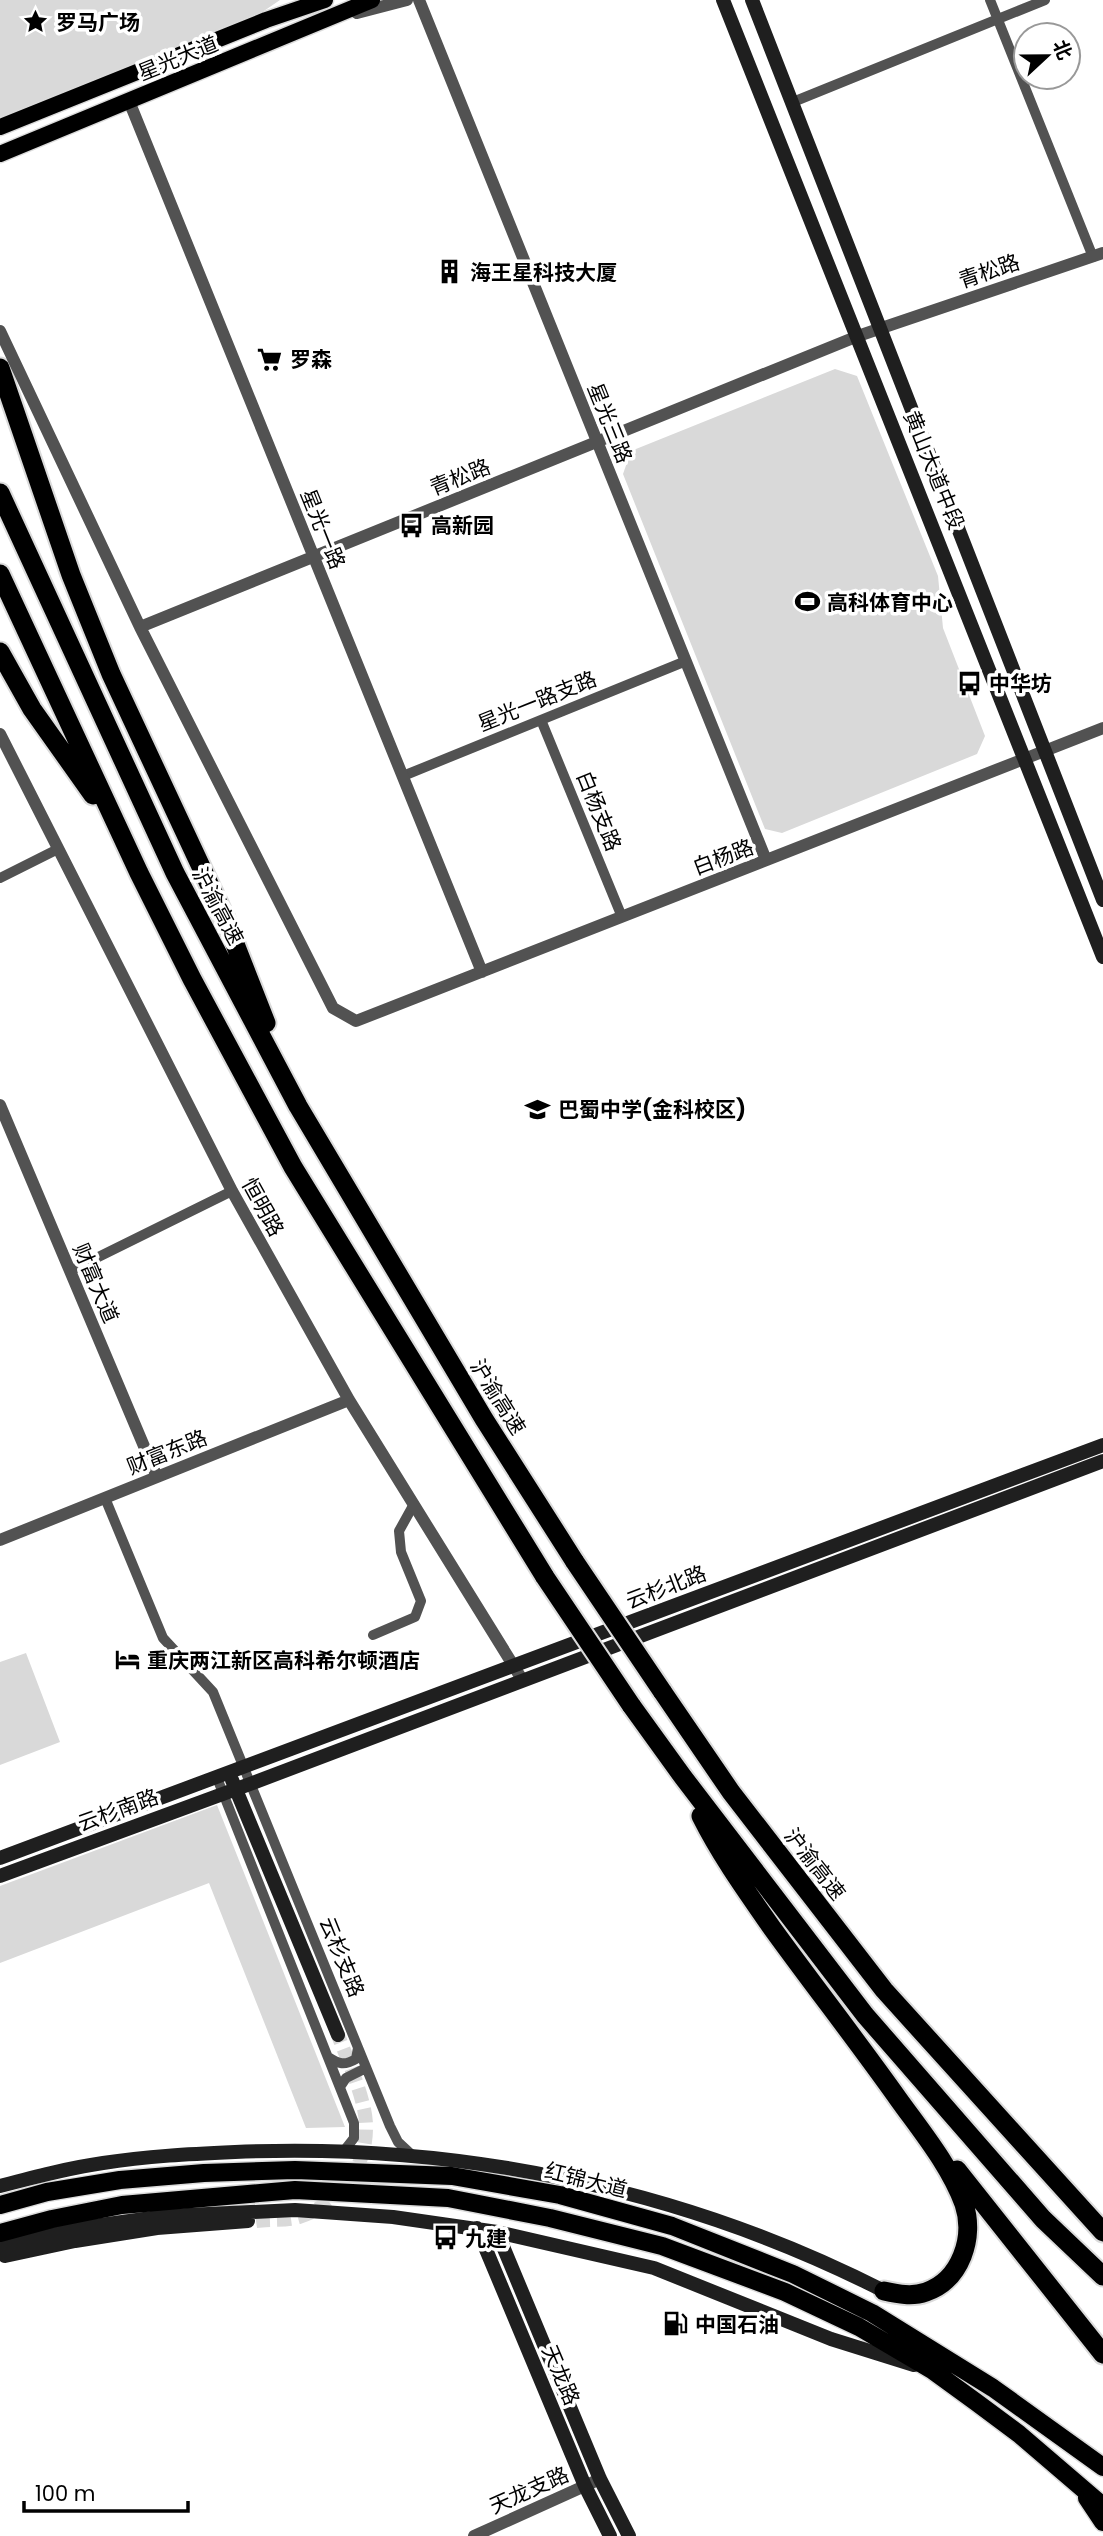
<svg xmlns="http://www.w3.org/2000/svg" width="1103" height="2536" font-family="Poppins,'Noto Sans SC',sans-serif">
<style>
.green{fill:#d9d9d9}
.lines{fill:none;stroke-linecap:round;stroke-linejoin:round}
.secondary-tunnel{stroke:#d9d9d9;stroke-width:14;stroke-dasharray:14 7;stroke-linecap:butt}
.primary-casing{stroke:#dbdbdb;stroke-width:19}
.trunk-casing{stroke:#dbdbdb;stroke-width:21}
.motorway-casing{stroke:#dbdbdb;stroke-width:23}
.minor{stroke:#525252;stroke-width:10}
.tertiary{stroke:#525252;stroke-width:12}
.secondary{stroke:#1f1f1f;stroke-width:14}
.primary{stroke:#000;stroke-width:16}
.trunk{stroke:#000;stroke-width:18}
.motorway{stroke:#000;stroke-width:19}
.motorway-bridge-casing{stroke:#dbdbdb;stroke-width:23;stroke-linecap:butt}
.motorway-bridge{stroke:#000;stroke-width:19}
.labels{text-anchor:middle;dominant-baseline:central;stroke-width:7;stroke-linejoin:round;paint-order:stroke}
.poi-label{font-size:21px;font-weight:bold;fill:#000;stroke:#fff;text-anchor:start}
.street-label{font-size:21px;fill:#000;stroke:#fff}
</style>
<rect width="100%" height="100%" fill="#fff"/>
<!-- green -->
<path class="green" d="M0 0H280L258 15 0 119Z
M835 369 857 376 938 576 943 628 985 736 977 754 782 833 765 829 623 474 631 451Z
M26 1653 60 1742 0 1765V1662Z
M217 1805 345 2127 306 2128 209 1883 0 1963V1886Z"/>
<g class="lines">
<!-- secondary-tunnel -->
<path class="secondary-tunnel" d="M256 2221C269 2219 286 2221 299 2217 339 2204 366 2170 366 2128 367 2102 347 2059 338 2035"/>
<defs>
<path id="primary" d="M0 127 266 20 325 0
M0 154 372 0"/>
<path id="trunk" d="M0 2205 47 2192 120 2180 204 2173 295 2170 452 2176 560 2195 672 2226 793 2274 872 2313 993 2388 1103 2467
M0 2233 52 2219 122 2205 295 2190 448 2198 550 2218 662 2246 785 2292 859 2327 932 2370 976 2402 1019 2434 1103 2506
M1087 2498 1103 2522"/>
<path id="motorway" d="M0 368 71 575 111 674 224 916 266 1023
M0 493 175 873 298 1106 484 1419 575 1562
M0 574 139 873 192 979 293 1167 545 1577
M0 652 32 709 93 795
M662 1691 731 1792 884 1990 1103 2232
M631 1705 683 1777 865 2015 1043 2219 1103 2276
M701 1816C721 1856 747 1892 772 1928 814 1986 858 2042 899 2100 922 2132 950 2166 964 2204 975 2237 961 2280 926 2292 912 2297 898 2294 884 2291
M957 2170 1103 2354"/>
</defs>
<!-- primary casing -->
<use href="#primary" class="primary-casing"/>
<!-- trunk casing -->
<use href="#trunk" class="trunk-casing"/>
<!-- motorway casing -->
<use href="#motorway" class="motorway-casing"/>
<!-- minor -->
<path class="minor" d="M990 0 1093 257
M793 102 1045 0
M541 720 622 917
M403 776 686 661
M0 878 58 849
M70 1271 232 1191
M105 1498 163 1638 213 1692 390 2126 398 2142 412 2155
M373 1635 415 1617 421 1601 401 1552 399 1531 414 1504
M217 1778 354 2123V2138L343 2152
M328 2057C339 2064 344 2066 356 2059L358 2048
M340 2087 346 2078 366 2068"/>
<!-- tertiary -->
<path class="tertiary" d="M419 0 766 860
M357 13 407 0
M129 101 482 972
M0 331 140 627 333 1008 356 1021 1103 728
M140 627 858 336 1103 253
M0 734 232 1191 349 1400 523 1681
M0 1105 157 1477
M0 1540 349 1400
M474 2536 600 2479"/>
<!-- secondary -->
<path class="secondary" d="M723 0 1103 957
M752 0 1103 900
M232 1780 338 2035
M0 1858 1103 1445
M0 1876 250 1784 1103 1461
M0 2186C34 2177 68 2168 103 2163 147 2156 191 2154 235 2152 459 2142 684 2189 884 2291
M477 2228 585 2486 610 2536
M497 2232 600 2479 629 2536
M0 2248 79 2228 166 2216 295 2210 393 2217 497 2232 654 2268 831 2339 914 2365
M5 2256 75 2241 157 2228 248 2221"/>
<!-- primary -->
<use href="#primary" class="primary"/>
<!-- trunk -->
<use href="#trunk" class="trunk"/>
<!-- motorway -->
<use href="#motorway" class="motorway"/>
<defs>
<path id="motorway-bridge" d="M575 1562 662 1691
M545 1577 631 1705"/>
</defs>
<!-- motorway-bridge casing -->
<use href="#motorway-bridge" class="motorway-bridge-casing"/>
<!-- motorway-bridge -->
<use href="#motorway-bridge" class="motorway-bridge"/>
</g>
<!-- icons -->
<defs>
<symbol id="sight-bare" viewBox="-9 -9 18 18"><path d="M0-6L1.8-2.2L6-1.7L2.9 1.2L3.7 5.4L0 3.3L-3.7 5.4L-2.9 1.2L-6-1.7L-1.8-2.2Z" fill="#000" stroke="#fff" stroke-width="2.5" paint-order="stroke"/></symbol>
<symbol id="building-bare" viewBox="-9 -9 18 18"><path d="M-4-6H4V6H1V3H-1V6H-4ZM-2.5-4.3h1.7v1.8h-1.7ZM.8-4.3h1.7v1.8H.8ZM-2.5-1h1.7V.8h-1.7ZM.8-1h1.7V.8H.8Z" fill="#000" stroke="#fff" stroke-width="2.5" paint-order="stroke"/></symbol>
<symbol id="supermarket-bare" viewBox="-9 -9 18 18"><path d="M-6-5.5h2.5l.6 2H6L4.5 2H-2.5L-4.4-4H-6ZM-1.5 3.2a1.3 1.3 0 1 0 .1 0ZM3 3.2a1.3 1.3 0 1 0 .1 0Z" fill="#000" stroke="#fff" stroke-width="2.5" paint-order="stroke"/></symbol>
<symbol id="bus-bare" viewBox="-9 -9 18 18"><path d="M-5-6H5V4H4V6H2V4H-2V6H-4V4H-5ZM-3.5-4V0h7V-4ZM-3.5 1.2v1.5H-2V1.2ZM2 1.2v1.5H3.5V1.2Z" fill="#000" stroke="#fff" stroke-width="2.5" paint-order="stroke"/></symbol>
<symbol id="stadium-bare" viewBox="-9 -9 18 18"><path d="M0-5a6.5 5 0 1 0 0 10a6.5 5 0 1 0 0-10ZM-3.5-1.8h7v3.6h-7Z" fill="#000" stroke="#fff" stroke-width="2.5" paint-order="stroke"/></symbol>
<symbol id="school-bare" viewBox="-9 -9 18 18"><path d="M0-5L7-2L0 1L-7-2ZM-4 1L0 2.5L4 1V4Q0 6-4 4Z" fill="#000" stroke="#fff" stroke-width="2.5" paint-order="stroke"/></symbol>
<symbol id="hotel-bare" viewBox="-9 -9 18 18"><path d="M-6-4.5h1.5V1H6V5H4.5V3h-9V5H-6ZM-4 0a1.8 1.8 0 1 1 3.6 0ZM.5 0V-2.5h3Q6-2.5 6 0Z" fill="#000" stroke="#fff" stroke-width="2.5" paint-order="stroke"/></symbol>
<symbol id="fuel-bare" viewBox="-9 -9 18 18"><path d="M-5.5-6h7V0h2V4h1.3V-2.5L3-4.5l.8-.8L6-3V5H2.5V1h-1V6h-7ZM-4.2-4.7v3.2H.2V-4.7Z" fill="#000" stroke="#fff" stroke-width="2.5" paint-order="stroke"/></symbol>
</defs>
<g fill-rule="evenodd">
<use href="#sight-bare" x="18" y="4" width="35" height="35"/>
<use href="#building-bare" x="432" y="254" width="35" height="35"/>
<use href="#supermarket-bare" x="252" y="342" width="35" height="35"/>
<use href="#bus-bare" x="394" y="508" width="35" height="35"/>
<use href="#stadium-bare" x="790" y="584" width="35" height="35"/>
<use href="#bus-bare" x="952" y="666" width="35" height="35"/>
<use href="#school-bare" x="520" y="1092" width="35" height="35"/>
<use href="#hotel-bare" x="110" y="1642" width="35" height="35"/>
<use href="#bus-bare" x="428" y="2220" width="35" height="35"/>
<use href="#fuel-bare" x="658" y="2306" width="35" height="35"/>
</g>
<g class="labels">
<!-- poi labels -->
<g class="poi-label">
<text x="56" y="22">罗马广场</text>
<text x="470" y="272">海王星科技大厦</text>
<text x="290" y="359">罗森</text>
<text x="431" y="525">高新园</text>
<text x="827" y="602">高科体育中心</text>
<text x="989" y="683">中华坊</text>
<text x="558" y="1109">巴蜀中学(金科校区)</text>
<text x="147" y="1660">重庆两江新区高科希尔顿酒店</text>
<text x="465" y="2238">九建</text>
<text x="695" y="2324">中国石油</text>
</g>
<!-- street labels -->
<g class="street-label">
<text transform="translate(178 58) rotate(-22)">星光大道</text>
<text transform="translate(989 271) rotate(-19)">青松路</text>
<text transform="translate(610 423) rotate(68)">星光三路</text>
<text transform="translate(934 470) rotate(68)">黄山大道中段</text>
<text transform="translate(460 477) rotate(-22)">青松路</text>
<text transform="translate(323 529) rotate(68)">星光一路</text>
<text transform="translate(537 701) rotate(-22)">星光一路支路</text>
<text transform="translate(599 811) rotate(68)">白杨支路</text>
<text transform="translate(723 857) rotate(-21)">白杨路</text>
<text transform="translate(218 906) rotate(62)">沪渝高速</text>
<text transform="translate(263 1207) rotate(61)">恒明路</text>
<text transform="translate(96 1283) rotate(67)">财富大道</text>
<text transform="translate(498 1397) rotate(58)">沪渝高速</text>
<text transform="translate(167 1452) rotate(-22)">财富东路</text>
<text transform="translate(666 1587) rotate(-21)">云杉北路</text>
<text transform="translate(118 1810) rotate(-20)">云杉南路</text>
<text transform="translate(815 1864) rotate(52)">沪渝高速</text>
<text transform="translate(342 1957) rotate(68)">云杉支路</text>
<text transform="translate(586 2180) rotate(14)">红锦大道</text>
<text transform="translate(561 2375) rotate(67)">天龙路</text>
<text transform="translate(529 2490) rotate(-24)">天龙支路</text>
</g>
</g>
<!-- north arrow -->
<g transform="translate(1047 56) rotate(68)"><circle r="33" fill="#ffffff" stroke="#999999" stroke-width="2"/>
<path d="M0-5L12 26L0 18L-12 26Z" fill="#000000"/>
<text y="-10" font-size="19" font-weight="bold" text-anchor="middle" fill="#000000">北</text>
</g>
<!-- scale -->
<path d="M24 2501v10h164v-10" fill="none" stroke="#000000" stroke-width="3.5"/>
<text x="35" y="2501" font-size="21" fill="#000000" stroke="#ffffff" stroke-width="5" paint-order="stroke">100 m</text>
</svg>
